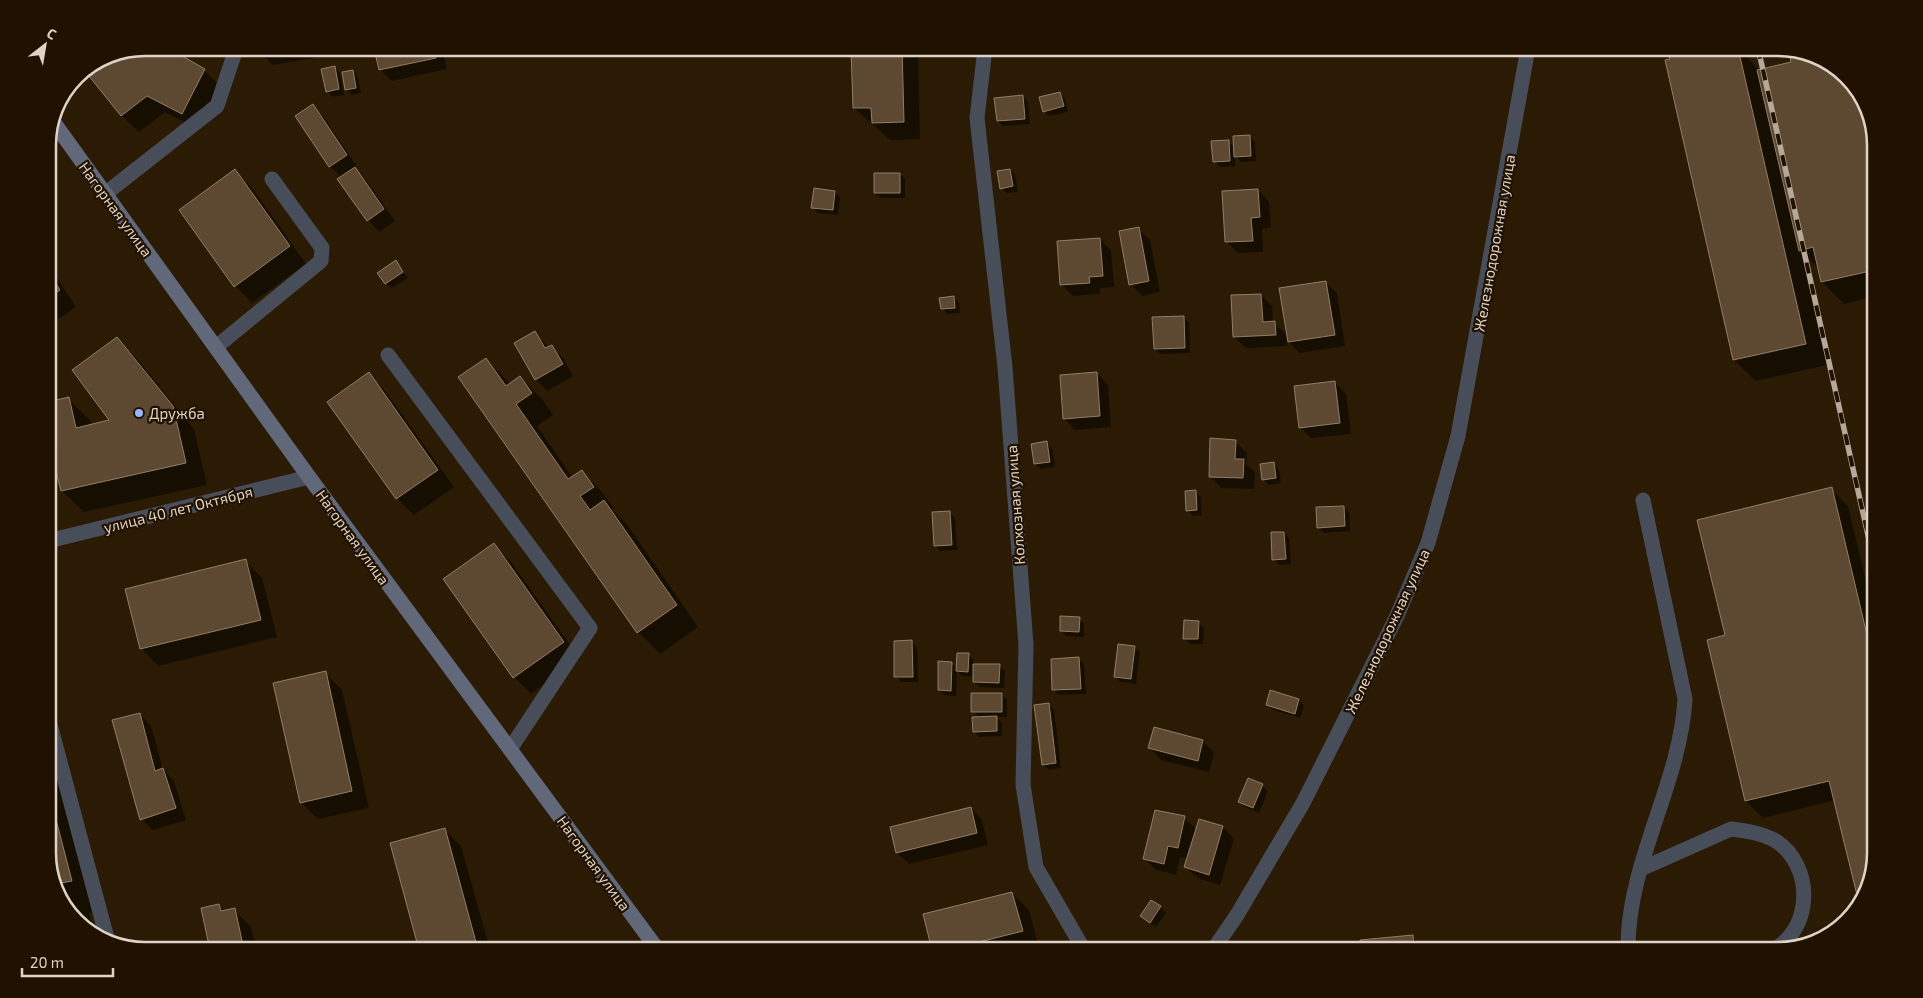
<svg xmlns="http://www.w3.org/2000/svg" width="1923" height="998" font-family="'Exo 2',sans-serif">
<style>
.shadow{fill:#0007}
.building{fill:#5d4932;stroke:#927d65}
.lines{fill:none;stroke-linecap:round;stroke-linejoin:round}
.lane{stroke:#484e59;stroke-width:15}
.street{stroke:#484e59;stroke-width:15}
.secondary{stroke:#60687a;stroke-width:15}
.rail-casing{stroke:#b5a899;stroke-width:5.5}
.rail{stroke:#211100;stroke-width:4;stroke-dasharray:11;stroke-linecap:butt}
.poi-dot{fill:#96b6fd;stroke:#211100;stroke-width:2}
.labels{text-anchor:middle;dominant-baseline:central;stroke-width:4.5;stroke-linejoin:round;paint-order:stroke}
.street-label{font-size:15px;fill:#ded3c6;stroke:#211100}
.poi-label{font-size:15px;fill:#ded3c6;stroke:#211100;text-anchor:start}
.rim{fill:none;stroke:#ded3c6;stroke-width:2.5}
</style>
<rect width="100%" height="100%" fill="#2b1b05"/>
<!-- shadow -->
<path class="shadow" d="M145 48H184V59L204 70 221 87 199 130 165 112 139 132 122 116 87 71 108 55Z
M261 48H370L273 65 262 54Z
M375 48H442L447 69 392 81 380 70Z
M852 48H918L920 139 890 140 854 108Z
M1063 48H1191V49L1068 57 1063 52Z
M1668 48H1740L1759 71 1792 63 1789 50 1821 58 1859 91 1875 139V296L1844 304 1822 282 1819 269 1801 251 1827 365 1756 381 1734 360Z
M334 67 340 73 344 95 333 97 327 91Z
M353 71 358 77 361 93 351 95 346 89Z
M1059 93 1065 98 1068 112 1049 116 1044 111Z
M1023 96 1028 102 1030 124 1003 126 998 121Z
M313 106 324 117 357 167 355 169 366 180 395 221 379 232 368 220 341 177 330 166Z
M1250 136 1255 142 1256 161 1241 162 1235 156V166L1220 167 1214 161 1229 142 1235 148Z
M1010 170 1015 175 1018 192 1007 193 1001 188Z
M235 171 252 188 306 264 252 303 235 286Z
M900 174 905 179V198H881L875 193Z
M1258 190 1269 202 1271 228 1262 229 1263 252 1238 253 1226 241Z
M834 192 840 197 838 215 818 213 813 208Z
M1138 229 1150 240 1160 292 1142 296 1131 284Z
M1100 239 1111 251 1114 287 1100 288V294L1073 296 1061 284Z
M395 262 408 278 391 288 386 283Z
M48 264 76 307 48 326Z
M1325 282 1337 293 1345 346 1300 353 1289 342Z
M1261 295 1272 306 1273 323 1286 334 1287 346 1246 348 1234 337Z
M954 298 959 303 960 313 947 314 942 308Z
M1184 317 1189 323 1190 353 1160 354 1155 349Z
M535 333 549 348 551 346 563 358 573 376 547 391 536 379Z
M117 338 138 360 194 429 207 485 84 512 62 491 48 435V403L68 399 90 420 91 426 111 421Z
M486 359 510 384 520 377 542 399 553 415 537 426 573 478 582 472 603 493 614 509 612 510 626 523 698 627 660 654 638 632Z
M1097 373 1108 385 1111 427 1075 430 1064 418Z
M369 374 385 391 454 487 414 515 397 498 329 402Z
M1335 382 1346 394 1351 434 1311 438 1300 427Z
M1235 441 1247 453 1246 464 1255 472 1254 489 1221 488 1210 476Z
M1046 443 1052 448 1055 467 1041 469 1035 464Z
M1274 464 1279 469 1281 483 1269 485 1263 479Z
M1831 489 1848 506 1875 619 1876 853 1865 896 1860 902 1835 800 1763 818 1746 801 1708 641 1727 636Z
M1195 492 1201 497 1202 515 1193 516 1187 510Z
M1344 507 1349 513 1350 531 1324 533 1319 527Z
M950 513 955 518 957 550 940 551 935 545Z
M1284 533 1289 538 1291 564 1279 565 1274 560Z
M494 545 511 562 580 659 531 694 514 677 445 579Z
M245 561 262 578 277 637 158 666 142 649 127 590Z
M1079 618 1084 623V637L1066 636 1061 630Z
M1198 622 1204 628 1203 644H1190L1184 638Z
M911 642 917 647 918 682H901L896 676Z
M1134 647 1140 652 1136 684 1121 682 1115 677Z
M969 655 974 660V665H999L1005 671 1004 688 980 687 974 682V677L962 676 957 671 956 696 944 695 939 690 951 663 957 669Z
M1078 658 1084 664 1086 694 1059 695 1054 690Z
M325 673 342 690 369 808 318 819 301 802Z
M1002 695 1007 700V717H996L1002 723V736L979 737 974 731 979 718 973 711Z
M1299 700 1304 706 1300 718 1273 710 1267 704Z
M1048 704 1054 710 1061 768 1049 770 1043 764Z
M140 714 151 726 163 769 174 781 186 820 153 830 141 819Z
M1155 729 1203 741 1214 753 1209 772 1161 760 1150 748Z
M48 752 63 768 101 910 89 913 95 935 64 907 48 860Z
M1262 786 1268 791 1259 813 1245 807 1240 801Z
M971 808 982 820 988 845 909 864 897 853Z
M1184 818 1197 830 1199 821 1223 827 1234 839 1220 885 1197 878 1186 867 1188 859 1180 857 1176 875 1156 870 1145 859Z
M444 829 461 846 490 950H421L391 844Z
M1012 893 1029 910 1039 948 1029 950H934L924 915Z
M1151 901 1166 913 1156 927 1141 916Z
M219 905 225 911 234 910 251 927 257 950H212L202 909Z
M1412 937 1426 950H1362L1361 941Z"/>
<!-- building -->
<path class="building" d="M145 48H168L205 69 182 114 147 96 121 116 85 71 108 55Z
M259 48H298L261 54Z
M374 48H434L436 58 379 70Z
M851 48H902L904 122 872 123 871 108H853Z
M1061 48H1135L1062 52Z
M1667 48H1738L1806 344 1733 360 1665 60 1670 59Z
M1788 50 1821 58 1859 91 1875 139V270L1821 282 1813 247 1799 251 1757 70 1791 62Z
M335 66 339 89 326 92 321 69Z
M353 70 356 88 345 90 342 72Z
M1060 92 1064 106 1043 112 1039 97Z
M1023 95 1025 119 997 121 994 98Z
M313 104 347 155 329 167 295 116Z
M1250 135 1251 156 1234 157 1233 136Z
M1229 140 1230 161 1213 162 1211 141Z
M355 167 384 209 367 221 337 179Z
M235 169 290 246 234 287 179 210Z
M1010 169 1013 186 1000 189 997 171Z
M874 173H900V193H874Z
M814 188 835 191 833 210 811 208Z
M1258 189 1260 217 1251 218 1253 241 1225 242 1222 191Z
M1139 227 1149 281 1129 285 1119 231Z
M1100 238 1103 276 1089 277 1090 283 1060 285 1057 241Z
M396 260 403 272 385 284 377 273Z
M48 271 60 290 48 298Z
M1326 281 1335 335 1288 342 1279 288Z
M1261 294 1263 322 1275 321 1276 335 1233 337 1231 295Z
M954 296 955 308 941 309 939 298Z
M1184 316 1185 348 1154 349 1152 317Z
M535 331 545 348 552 345 563 364 535 380 514 343Z
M117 337 173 406 186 463 61 491 48 440V402L69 397 76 428 109 420 72 370Z
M486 358 506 386 520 376 532 393 516 404 568 479 582 470 594 487 580 496 590 510 604 500 677 605 637 633 458 377Z
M369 372 438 470 396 499 327 402Z
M1097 372 1100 416 1063 419 1060 375Z
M1335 381 1340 423 1299 428 1294 386Z
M1210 438 1236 440 1235 459H1244L1243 478 1209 477Z
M1047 441 1050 462 1034 464 1031 444Z
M1274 462 1276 478 1262 480 1260 464Z
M1832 487 1875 669 1876 853 1865 896 1859 903 1829 781 1745 801 1707 640 1725 635 1697 520Z
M1196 490 1197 510 1186 511 1185 491Z
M1344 506 1345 526 1317 528 1316 507Z
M950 511 952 545 934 546 932 512Z
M1271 532H1284L1286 559 1272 560Z
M494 543 564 642 513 678 443 579Z
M246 559 261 620 140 649 125 589Z
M1060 616 1080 617 1079 632 1060 631Z
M1184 620 1199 621 1198 639H1183Z
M912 640 913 677H894V641Z
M1118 644 1135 646 1131 679 1114 677Z
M957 653H969L968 672 956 671Z
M1079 657 1081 689 1052 690 1051 659Z
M938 661 952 662 951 691 938 690Z
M973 664H1000L999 683 973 682Z
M326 671 352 791 300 803 273 683Z
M1270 690 1299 699 1295 714 1266 705Z
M971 693H1002V712H971Z
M1049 703 1056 763 1042 765 1034 705Z
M140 713 155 771 163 768 176 808 140 820 112 720Z
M997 716V731L973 732 972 717Z
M1154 727 1203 740 1198 761 1148 748Z
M1248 778 1263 784 1253 808 1238 802Z
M48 789 72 881 61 883 68 911 64 907 48 860Z
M971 807 977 833 896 853 890 827Z
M1155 810 1185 816 1178 848 1168 846 1164 864 1143 859Z
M1199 819 1223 826 1209 875 1184 867Z
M445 828 477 946 461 950H419L390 843Z
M1012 892 1023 931 947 950H932L923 914Z
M1151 900 1161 906 1150 923 1140 916Z
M219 904 221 911 235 908 244 950H210L201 908Z
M1413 935 1414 950H1361L1360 940Z"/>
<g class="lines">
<!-- lane -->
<path class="lane" d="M105 194 217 106 234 55 231 48
M216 347 321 261 322 248 272 179
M388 355 590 628 510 749
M48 717 108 942
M1641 869 1731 829C1747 831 1762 833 1776 841 1814 866 1813 929 1773 950
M1628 950C1627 863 1680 785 1685 699L1643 500"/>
<!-- street -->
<path class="street" d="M985 48 977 118 1005 367 1026 645 1023 785 1036 867 1084 950
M48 541 309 477
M1213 950 1237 915 1303 803 1396 618 1428 543 1458 436 1528 48"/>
<!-- secondary -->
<path class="secondary" d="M52 120 309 477 658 950"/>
<defs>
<path id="rail" d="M1758 48 1875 566"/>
</defs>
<!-- rail casing -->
<use href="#rail" class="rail-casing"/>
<!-- rail -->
<use href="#rail" class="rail"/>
</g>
<!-- markers -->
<circle class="poi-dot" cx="139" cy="413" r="5"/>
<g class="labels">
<!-- street labels -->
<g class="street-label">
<text transform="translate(116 209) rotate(54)">Нагорная улица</text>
<text transform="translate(1494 243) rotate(-80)">Железнодорожная улица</text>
<text transform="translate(1015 505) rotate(-94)">Колхозная улица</text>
<text transform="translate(178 509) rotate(-14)">улица 40 лет Октября</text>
<text transform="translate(353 537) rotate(54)">Нагорная улица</text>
<text transform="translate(1387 631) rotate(-65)">Железнодорожная улица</text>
<text transform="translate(594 863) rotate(54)">Нагорная улица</text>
</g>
<!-- poi labels -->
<g class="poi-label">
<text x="149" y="413">Дружба</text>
</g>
</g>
<!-- crop -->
<path d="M0 0H1923V998H0ZM145 56H1778A89 89 0 0 1 1867 145V853A89 89 0 0 1 1778 942H145A89 89 0 0 1 56 853V145A89 89 0 0 1 145 56Z" fill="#211100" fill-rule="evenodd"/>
<path class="rim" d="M145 56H1778A89 89 0 0 1 1867 145V853A89 89 0 0 1 1778 942H145A89 89 0 0 1 56 853V145A89 89 0 0 1 145 56Z"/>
<!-- north arrow -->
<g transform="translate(45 45) rotate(31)" stroke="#211100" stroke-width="4" paint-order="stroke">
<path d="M0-4L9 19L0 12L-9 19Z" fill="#ded3c6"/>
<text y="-8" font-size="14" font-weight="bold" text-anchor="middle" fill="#ded3c6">С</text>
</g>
<!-- scale -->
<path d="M22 968v8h91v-8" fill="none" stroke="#ded3c6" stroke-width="2.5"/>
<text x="30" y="968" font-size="15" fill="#ded3c6" stroke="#211100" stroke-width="4" paint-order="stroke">20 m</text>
</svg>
